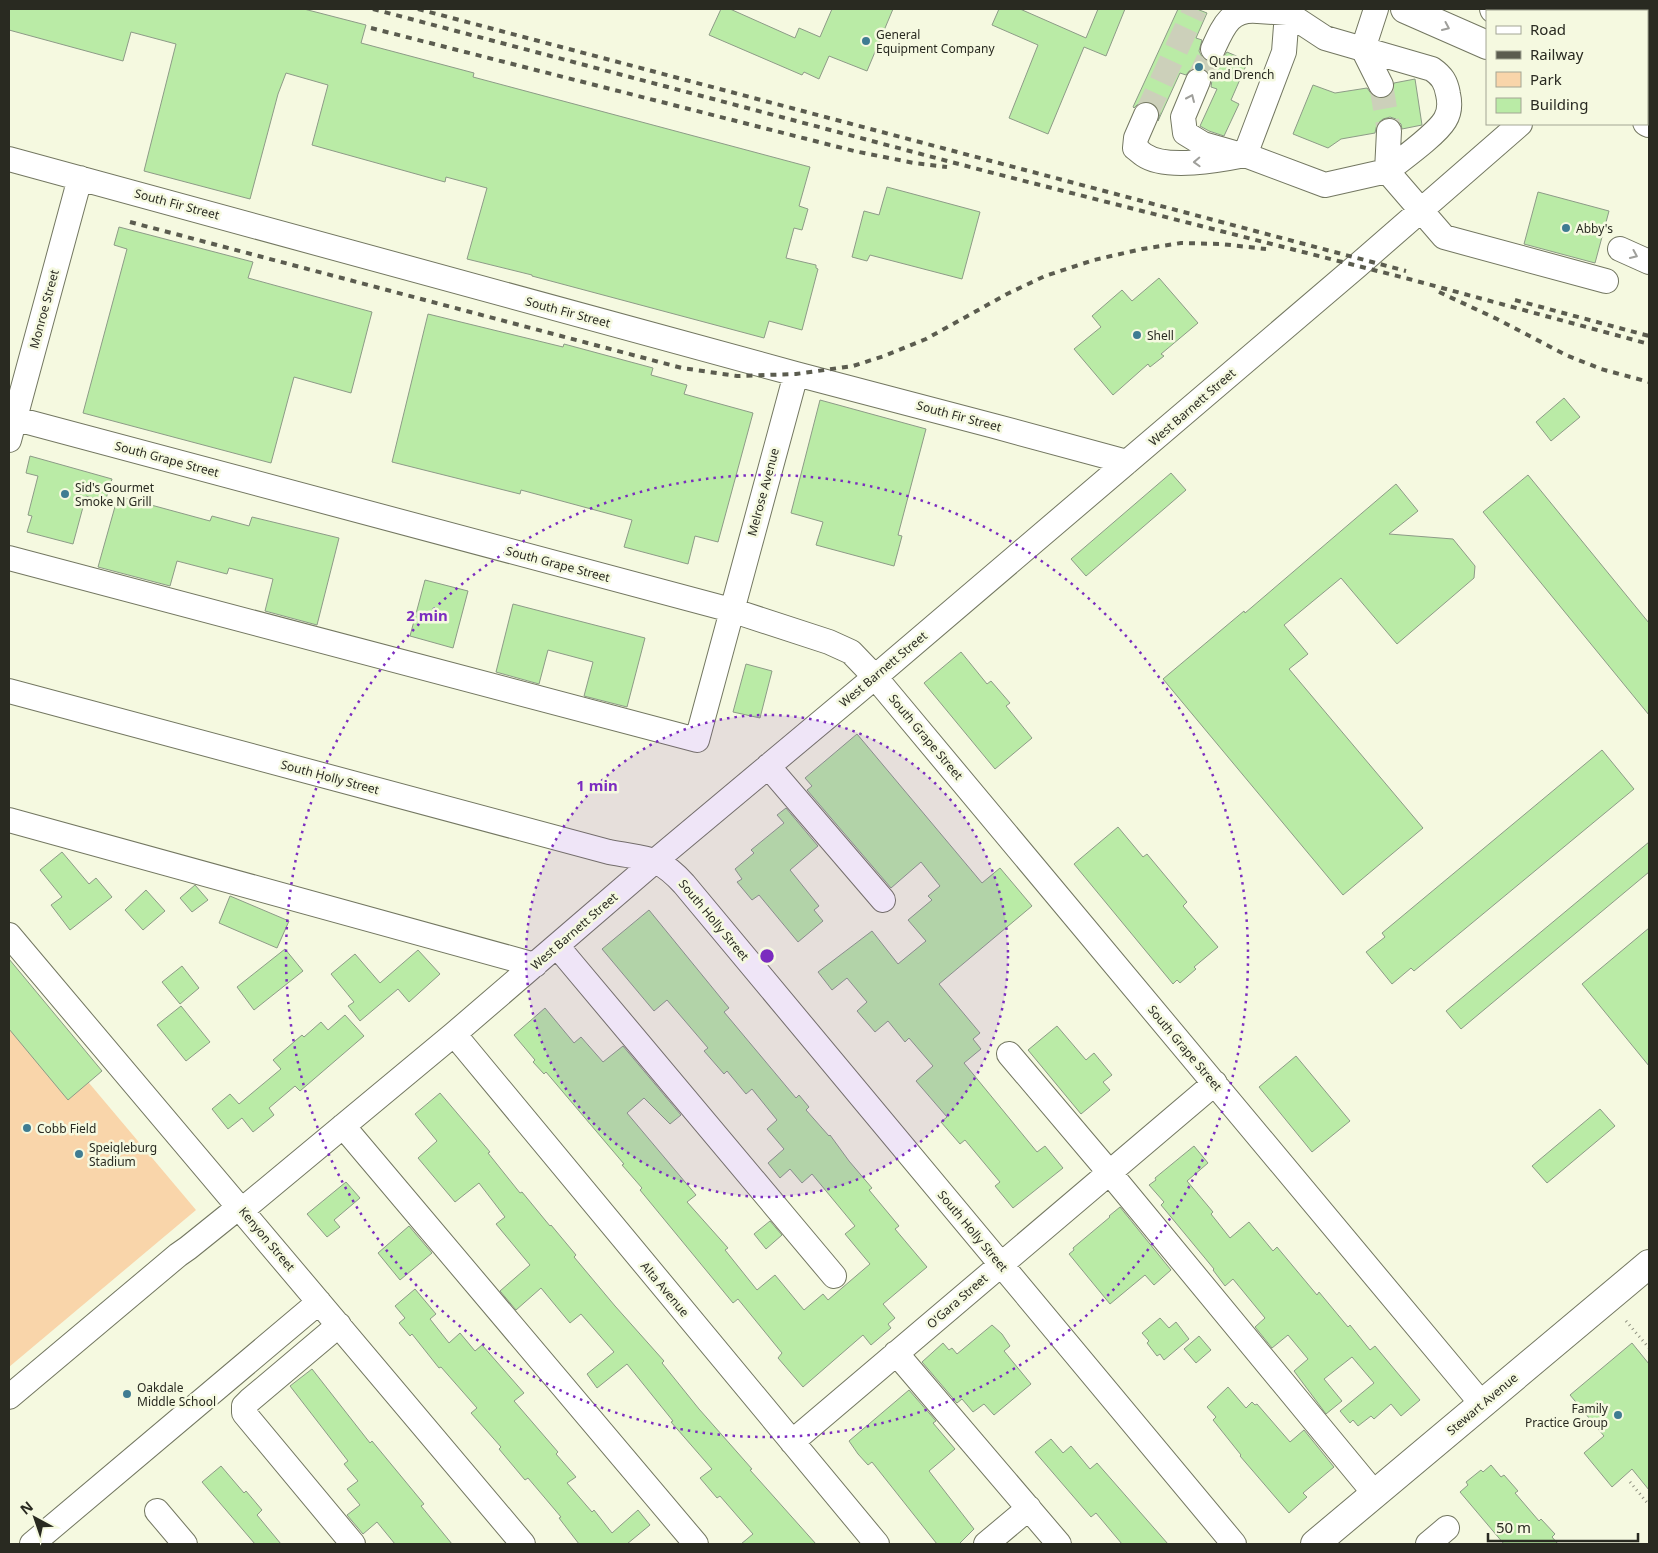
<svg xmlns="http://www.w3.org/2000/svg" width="1658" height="1553" font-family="'Noto Sans',sans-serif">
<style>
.green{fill:#f9d5aa}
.building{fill:#baeba6;stroke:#8d9b87}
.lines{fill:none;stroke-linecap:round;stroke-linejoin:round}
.minor-tunnel{stroke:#ccd0ba;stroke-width:24;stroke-dasharray:24 12;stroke-linecap:butt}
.minor-casing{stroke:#737761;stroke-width:26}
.major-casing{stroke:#737761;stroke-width:30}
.path{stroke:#909281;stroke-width:3;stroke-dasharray:1 4;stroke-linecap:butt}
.minor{stroke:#fff;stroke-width:24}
.major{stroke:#fff;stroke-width:28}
.rail{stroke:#5b5c4f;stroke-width:4;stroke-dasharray:6 6;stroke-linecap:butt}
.oneway{stroke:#9f9f9b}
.ring{fill:none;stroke:#7b2cbf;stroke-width:2.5;stroke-dasharray:2.5 5}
.poi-dot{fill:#3f7c92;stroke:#f5f9e0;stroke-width:2}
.labels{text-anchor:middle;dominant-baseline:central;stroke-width:5;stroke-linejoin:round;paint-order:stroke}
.poi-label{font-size:12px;fill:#292a21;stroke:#f5f9e0;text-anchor:start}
.street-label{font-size:12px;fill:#292a21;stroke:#f5f9e0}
.centre{fill:#7b2cbf;stroke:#f5f9e0;stroke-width:2.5}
.ring-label{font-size:15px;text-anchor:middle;font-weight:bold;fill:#7b2cbf;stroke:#f5f9e0;stroke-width:5;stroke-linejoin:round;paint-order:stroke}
</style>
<rect width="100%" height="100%" fill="#f5f9e0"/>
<!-- green -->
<path class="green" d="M9 988 196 1210 9 1367Z"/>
<!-- building -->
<path class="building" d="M9 9H304L366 25 361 43 474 73 473 77 810 167 799 206 808 209 802 230 794 228 786 258 816 265V268L818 269 802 330 769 321 764 338 532 276V275L467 259 487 188 446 177 445 182 312 145 328 85 286 73 278 94 250 199 144 171 176 44 131 32 123 61 9 30Z
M721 9H730L795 38 799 28 820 37 832 9H893L867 71 829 56 819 79 804 72 802 75 709 35Z
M999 9H1020L1086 38 1098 9H1125L1106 56 1084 47 1048 134 1009 118 1038 45 992 25Z
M1178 9H1197L1207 13 1196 38 1202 40 1199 51 1202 57 1207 61 1214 63 1221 60 1227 52 1248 61 1231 100 1239 104 1224 136 1209 131 1200 126 1217 89 1211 87 1212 80 1209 73 1203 68 1197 67 1190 70 1186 75 1180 73 1158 121 1160 113 1157 107 1152 103 1144 101 1138 104 1134 108 1133 107Z
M1415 79 1422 125 1402 129 1401 124 1396 119 1390 117 1383 119 1377 124 1375 133 1341 139 1328 148 1293 134 1313 85 1335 93 1367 88 1373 96 1381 99 1387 97 1392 93 1394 83Z
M887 187 980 212 962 279 870 255 867 261 852 257 864 211 879 215Z
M1538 192 1609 211 1595 263 1524 244Z
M119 227 253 262 248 278 372 312 351 393 294 377 271 463 83 413 127 249 114 245Z
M1159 278 1198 323 1161 354 1164 356 1150 367 1148 364 1113 395 1074 349 1101 327 1092 316 1122 290 1132 301Z
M428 314 563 347 564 344 653 368 651 375 687 385 684 394 753 413 718 542 695 536 688 564 624 547 632 520 521 490 520 494 392 462Z
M1564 398 1580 417 1551 441 1536 422Z
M820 400 926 429 898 535 902 536 894 566 816 545 823 522 791 513Z
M30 456 112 479 105 502 86 496 73 544 27 532 32 516 28 515 38 476 26 473Z
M1171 473 1186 490 1086 576 1071 559Z
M1528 475 1649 623V715L1483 512Z
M1396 484 1418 511 1389 534 1453 539 1475 566 1474 578 1397 644 1341 578 1284 625 1308 654 1289 669 1423 828 1343 895 1163 679 1244 611 1245 613Z
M118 496 210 521 212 516 249 526 252 517 339 538 317 625 265 611 273 579 229 568 227 574 177 561 170 586 98 567Z
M425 580 468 591 453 648 410 636Z
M513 604 645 638 627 707 584 696 593 662 548 650 539 684 496 672Z
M961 652 987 684 991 681 1010 703 1006 706 1032 738 995 769 924 683Z
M746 664 772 671 760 718 733 712Z
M857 734 982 883 1000 868 1032 906 939 984 980 1033 973 1039 981 1049 964 1063 1037 1152 1045 1146 1063 1168 1013 1208 995 1186 1000 1182 965 1140 960 1144 941 1122 947 1117 916 1081 933 1066 909 1038 905 1042 888 1021 875 1032 857 1011 867 1002 847 978 832 990 818 972 872 931 898 964 926 941 908 920 932 900 928 896 940 886 921 862 891 888 807 790 812 786 805 778Z
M1602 750 1634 789 1414 971 1411 968 1392 984 1366 952 1385 937 1382 933Z
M786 808 818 846 790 870 819 906 814 910 823 921 798 942 759 895 752 900 737 882 742 879 735 869 754 853 751 850 784 823 777 815Z
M1118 827 1143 857 1147 854 1187 902 1183 906 1218 947 1194 967 1196 969 1180 983 1177 980 1173 984 1074 864Z
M1649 842V872L1461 1029 1446 1011Z
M62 852 89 884 96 878 112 897 70 930 51 905 62 897 40 870Z
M195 885 208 900 192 912 180 898Z
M146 890 165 911 143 930 125 910Z
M230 896 289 921 277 948 219 923Z
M649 910 729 1008 724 1012 796 1098 799 1095 809 1107 806 1110 829 1136 830 1135 849 1161 872 1188 869 1190 899 1226 895 1229 927 1267 883 1304 895 1318 888 1324 891 1328 871 1345 863 1335 803 1387 778 1358 782 1353 738 1299 733 1303 640 1190 642 1188 622 1165 624 1164 546 1072 544 1074 533 1062 535 1060 514 1035 545 1008 574 1043 581 1037 603 1062 623 1046 681 1115 670 1124 644 1098 627 1113 696 1195 687 1202 728 1248 725 1250 757 1290 775 1275 804 1310 823 1294 828 1300 870 1264 845 1234 855 1226 812 1174 802 1183 790 1169 780 1178 768 1163 784 1149 767 1129 777 1120 752 1089 746 1094 727 1071 724 1074 704 1051 708 1048 667 1000 654 1011 602 949Z
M1649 928V1066L1582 984Z
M285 949 303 971 254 1010 237 987Z
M418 950 440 974 409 1002 398 989 360 1021 348 1006 354 1002 331 974 355 954 380 983Z
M9 959 102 1071 68 1100 9 1029Z
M182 966 199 988 180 1004 162 982Z
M181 1006 210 1042 186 1061 157 1025Z
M345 1015 364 1036 300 1091 295 1086 269 1108 274 1115 253 1132 242 1118 228 1129 212 1109 230 1094 239 1104 281 1069 273 1060 302 1035 304 1037 321 1022 328 1030Z
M1057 1026 1086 1060 1094 1053 1112 1075 1103 1082 1110 1090 1081 1114 1028 1050Z
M1296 1056 1350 1121 1312 1152 1259 1087Z
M440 1093 490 1152 488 1153 520 1193 522 1192 550 1226 551 1225 576 1255 574 1257 615 1306 664 1361 662 1363 699 1409 752 1469 750 1470 816 1544H741L753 1534 720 1496 717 1498 700 1478 712 1469 671 1422 673 1421 627 1364 597 1388 587 1374 614 1352 581 1314 570 1323 541 1288 516 1310 500 1291 530 1265 496 1224 505 1217 479 1183 455 1202 418 1158 437 1141 415 1114Z
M1600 1109 1615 1126 1547 1183 1532 1166Z
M1194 1146 1208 1163 1187 1181 1213 1212 1211 1214 1230 1238 1249 1222 1273 1251 1277 1247 1317 1295 1319 1292 1348 1327 1350 1325 1370 1350 1375 1346 1420 1400 1401 1416 1391 1404 1374 1419 1371 1416 1358 1426 1353 1420 1350 1423 1340 1411 1374 1383 1352 1357 1324 1379 1342 1401 1326 1414 1294 1371 1308 1359 1288 1335 1272 1348 1255 1327 1265 1318 1233 1279 1225 1286 1213 1270 1214 1269 1161 1205 1164 1202 1149 1185 1156 1180 1155 1178Z
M346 1182 360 1198 334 1220 340 1227 327 1237 307 1214Z
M1120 1207 1171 1270 1154 1285 1145 1275 1110 1304 1069 1254 1074 1250 1073 1248 1110 1217 1109 1216Z
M770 1221 782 1235 766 1249 754 1234Z
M409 1226 432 1253 400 1280 378 1253Z
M415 1289 436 1314 430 1319 449 1343 460 1333 475 1351 482 1345 524 1393 514 1401 558 1452 556 1454 576 1477 567 1483 592 1512 594 1510 612 1533 638 1510 650 1525 627 1544H579L559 1518 561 1517 528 1478 525 1480 499 1449 501 1447 471 1413 477 1408 441 1367 439 1368 412 1334 410 1336 399 1323 405 1318 395 1306Z
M1160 1318 1169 1328 1176 1322 1189 1339 1164 1360 1160 1354 1157 1356 1147 1343 1149 1341 1142 1333Z
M992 1325 1002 1334 1010 1346 1004 1351 1031 1384 994 1415 984 1404 973 1412 962 1399 957 1403 922 1362 943 1343 949 1350 952 1348 957 1354Z
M1199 1336 1211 1350 1196 1363 1184 1349Z
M1632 1343 1649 1364V1490L1632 1469 1612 1487 1584 1453 1604 1436 1570 1395Z
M312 1369 370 1443 372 1441 424 1504 421 1506 452 1544H395L377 1522 363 1534 347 1515 360 1505 347 1489 358 1481 344 1464 348 1461 290 1386Z
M1228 1387 1246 1408 1252 1402 1255 1405 1257 1404 1290 1442 1304 1430 1334 1467 1303 1493 1307 1497 1289 1513 1240 1456 1241 1455 1213 1420 1216 1417 1207 1407Z
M909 1390 936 1421 933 1423 955 1449 929 1471 974 1529 959 1544H937L872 1462 868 1465 858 1454 849 1441Z
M1051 1439 1063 1453 1071 1446 1090 1469 1097 1463 1168 1544H1122L1096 1513 1091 1517 1035 1452Z
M1491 1465 1501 1477 1504 1475 1518 1491 1515 1493 1539 1521 1541 1519 1555 1534 1552 1537 1558 1544H1504L1460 1492 1468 1485 1466 1482 1481 1470 1483 1472Z
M221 1466 244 1493 246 1491 262 1510 257 1515 281 1544H255L202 1482Z"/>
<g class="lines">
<!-- minor-tunnel -->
<path class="minor-tunnel" d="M1198 81 1213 49
M1381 85 1389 131
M1146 115 1195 9"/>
<defs>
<path id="minor" d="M1256 9 1258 11 1287 13 1325 38 1432 69C1442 76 1446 82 1448 94 1450 103 1450 112 1445 120 1436 135 1402 159 1387 171
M1285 9 1287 13 1284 52 1245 155 1325 185 1387 171 1444 237 1606 281
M1376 9 1363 49 1381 85
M1213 49C1223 27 1230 8 1258 11
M1198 81 1183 117 1185 133 1203 144 1238 154
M1146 115 1136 138 1135 148C1138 150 1141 153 1144 155 1166 170 1220 160 1245 155
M9 159 796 374 994 426 1127 462
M1387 171 1389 131
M1620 249 1649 262
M9 417 731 610 829 642 851 652 875 677 1482 1404
M9 440 80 178
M9 558 697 740 796 374
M9 691 609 852C644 859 657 854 684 884L1234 1544
M768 766 883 900
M9 820 535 965
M9 935 523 1544
M557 946 834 1276
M454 1034 877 1544
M1009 1054 1109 1172 1375 1494
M343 1126 696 1544
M242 1210 454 1034 655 861 875 677 1357 266 1520 124
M339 1325 250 1400 244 1406V1413L353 1544
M896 1353 1059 1544
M9 1397 178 1255 188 1248 239 1207
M792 1442 1215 1083
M157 1511 185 1544
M32 1544 319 1302
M986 1544 1029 1508
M1428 1544 1447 1528"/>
<path id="major" d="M1405 9 1487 45
M1494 9 1500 11
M1619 11 1622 9
M1647 32 1649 30
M1647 76 1649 77
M1647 122 1649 123
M1315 1544 1649 1264"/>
</defs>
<!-- minor casing -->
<use href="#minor" class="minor-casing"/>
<!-- major casing -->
<use href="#major" class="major-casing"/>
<!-- path -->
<path class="path" d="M1626 1321 1649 1348
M1630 1482 1649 1505"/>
<!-- minor -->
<use href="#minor" class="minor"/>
<!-- major -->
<use href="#major" class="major"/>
<!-- rail -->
<path class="rail" d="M373 9 989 172 1409 279 1649 344
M418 9 1406 271
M371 28 854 151 914 163 947 167
M130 222 682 368 737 376 796 374 853 366 884 356 926 339 1007 294 1045 276 1094 260 1142 249 1181 243 1221 244 1266 249
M1439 292 1497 319 1566 355 1601 369 1649 382
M1515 300 1649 336"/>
</g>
<!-- one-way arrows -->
<defs><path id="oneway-chevron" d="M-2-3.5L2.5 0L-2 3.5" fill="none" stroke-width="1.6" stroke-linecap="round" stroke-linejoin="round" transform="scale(1.25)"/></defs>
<g class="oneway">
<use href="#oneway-chevron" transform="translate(1446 27) rotate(24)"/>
<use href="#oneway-chevron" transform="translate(1191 98) rotate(-66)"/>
<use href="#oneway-chevron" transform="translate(1197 162) rotate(178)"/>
<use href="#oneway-chevron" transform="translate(1634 255) rotate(24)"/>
</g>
<!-- distance rings -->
<circle cx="767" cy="956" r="241" fill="#7b2cbf" fill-opacity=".12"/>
<g class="ring">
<circle cx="767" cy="956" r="241"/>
<circle cx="767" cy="956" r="481"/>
</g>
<!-- markers -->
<g class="poi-dot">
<circle cx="866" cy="41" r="5"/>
<circle cx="1199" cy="67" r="5"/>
<circle cx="1566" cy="228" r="5"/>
<circle cx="1137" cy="335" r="5"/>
<circle cx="65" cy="494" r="5"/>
<circle cx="27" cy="1128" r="5"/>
<circle cx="79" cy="1154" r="5"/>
<circle cx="127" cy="1394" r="5"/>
<circle cx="1618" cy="1415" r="5"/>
</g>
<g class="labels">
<!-- poi labels -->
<g class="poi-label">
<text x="876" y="34">General<tspan x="876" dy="14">Equipment Company</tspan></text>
<text x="1209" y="60">Quench<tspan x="1209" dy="14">and Drench</tspan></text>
<text x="1576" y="228">Abby's</text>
<text x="1147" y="335">Shell</text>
<text x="75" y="487">Sid's Gourmet<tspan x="75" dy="14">Smoke N Grill</tspan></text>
<text x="37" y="1128">Cobb Field</text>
<text x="89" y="1147">Speigleburg<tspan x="89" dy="14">Stadium</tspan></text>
<text x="137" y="1387">Oakdale<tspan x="137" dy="14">Middle School</tspan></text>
<text x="1608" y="1408" text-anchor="end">Family<tspan x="1608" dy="14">Practice Group</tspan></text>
</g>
<!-- street labels -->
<g class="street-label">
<text transform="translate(177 204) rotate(15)">South Fir Street</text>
<text transform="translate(44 309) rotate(-75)">Monroe Street</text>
<text transform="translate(568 312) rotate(15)">South Fir Street</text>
<text transform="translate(1192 407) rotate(-41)">West Barnett Street</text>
<text transform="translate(959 416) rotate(15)">South Fir Street</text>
<text transform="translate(167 459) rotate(15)">South Grape Street</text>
<text transform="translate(763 492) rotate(-75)">Melrose Avenue</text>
<text transform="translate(558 564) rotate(15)">South Grape Street</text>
<text transform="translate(883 669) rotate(-40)">West Barnett Street</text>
<text transform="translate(926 737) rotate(50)">South Grape Street</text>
<text transform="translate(330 777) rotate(15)">South Holly Street</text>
<text transform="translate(714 920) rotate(50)">South Holly Street</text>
<text transform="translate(574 931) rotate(-41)">West Barnett Street</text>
<text transform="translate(1185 1048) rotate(50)">South Grape Street</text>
<text transform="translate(973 1231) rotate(50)">South Holly Street</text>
<text transform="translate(267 1239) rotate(50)">Kenyon Street</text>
<text transform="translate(665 1289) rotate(50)">Alta Avenue</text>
<text transform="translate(957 1301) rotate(-41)">O'Gara Street</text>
<text transform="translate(1482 1404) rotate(-40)">Stewart Avenue</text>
</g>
</g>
<circle cx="767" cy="956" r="8" class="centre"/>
<g class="ring-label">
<text x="427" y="621">2 min</text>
<text x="597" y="791">1 min</text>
</g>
<!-- border -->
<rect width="1658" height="1553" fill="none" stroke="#292a21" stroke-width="20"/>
<!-- legend -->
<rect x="1486" y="10" width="162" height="115" fill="#f5f9e0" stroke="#a3a694"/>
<rect x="1496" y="26" width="25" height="8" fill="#ffffff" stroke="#a3a694"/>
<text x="1530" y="35" font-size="15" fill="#292a21">Road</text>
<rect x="1496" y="51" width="25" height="8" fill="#5b5c4f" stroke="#a3a694"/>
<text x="1530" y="60" font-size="15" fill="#292a21">Railway</text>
<rect x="1496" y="72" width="25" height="15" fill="#f9d5aa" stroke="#a3a694"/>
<text x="1530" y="85" font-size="15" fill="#292a21">Park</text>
<rect x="1496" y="98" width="25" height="15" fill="#baeba6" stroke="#a3a694"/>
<text x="1530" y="110" font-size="15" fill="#292a21">Building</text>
<!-- north arrow -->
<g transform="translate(35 1518) rotate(320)" stroke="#f5f9e0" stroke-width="4" paint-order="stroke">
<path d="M0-4L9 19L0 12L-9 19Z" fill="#292a21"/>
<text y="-8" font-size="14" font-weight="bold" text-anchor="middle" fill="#292a21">N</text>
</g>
<!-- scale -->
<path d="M1488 1533v8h150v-8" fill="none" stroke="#292a21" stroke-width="2.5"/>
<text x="1496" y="1533" font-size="15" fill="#292a21" stroke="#f5f9e0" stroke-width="4" paint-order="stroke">50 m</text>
</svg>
